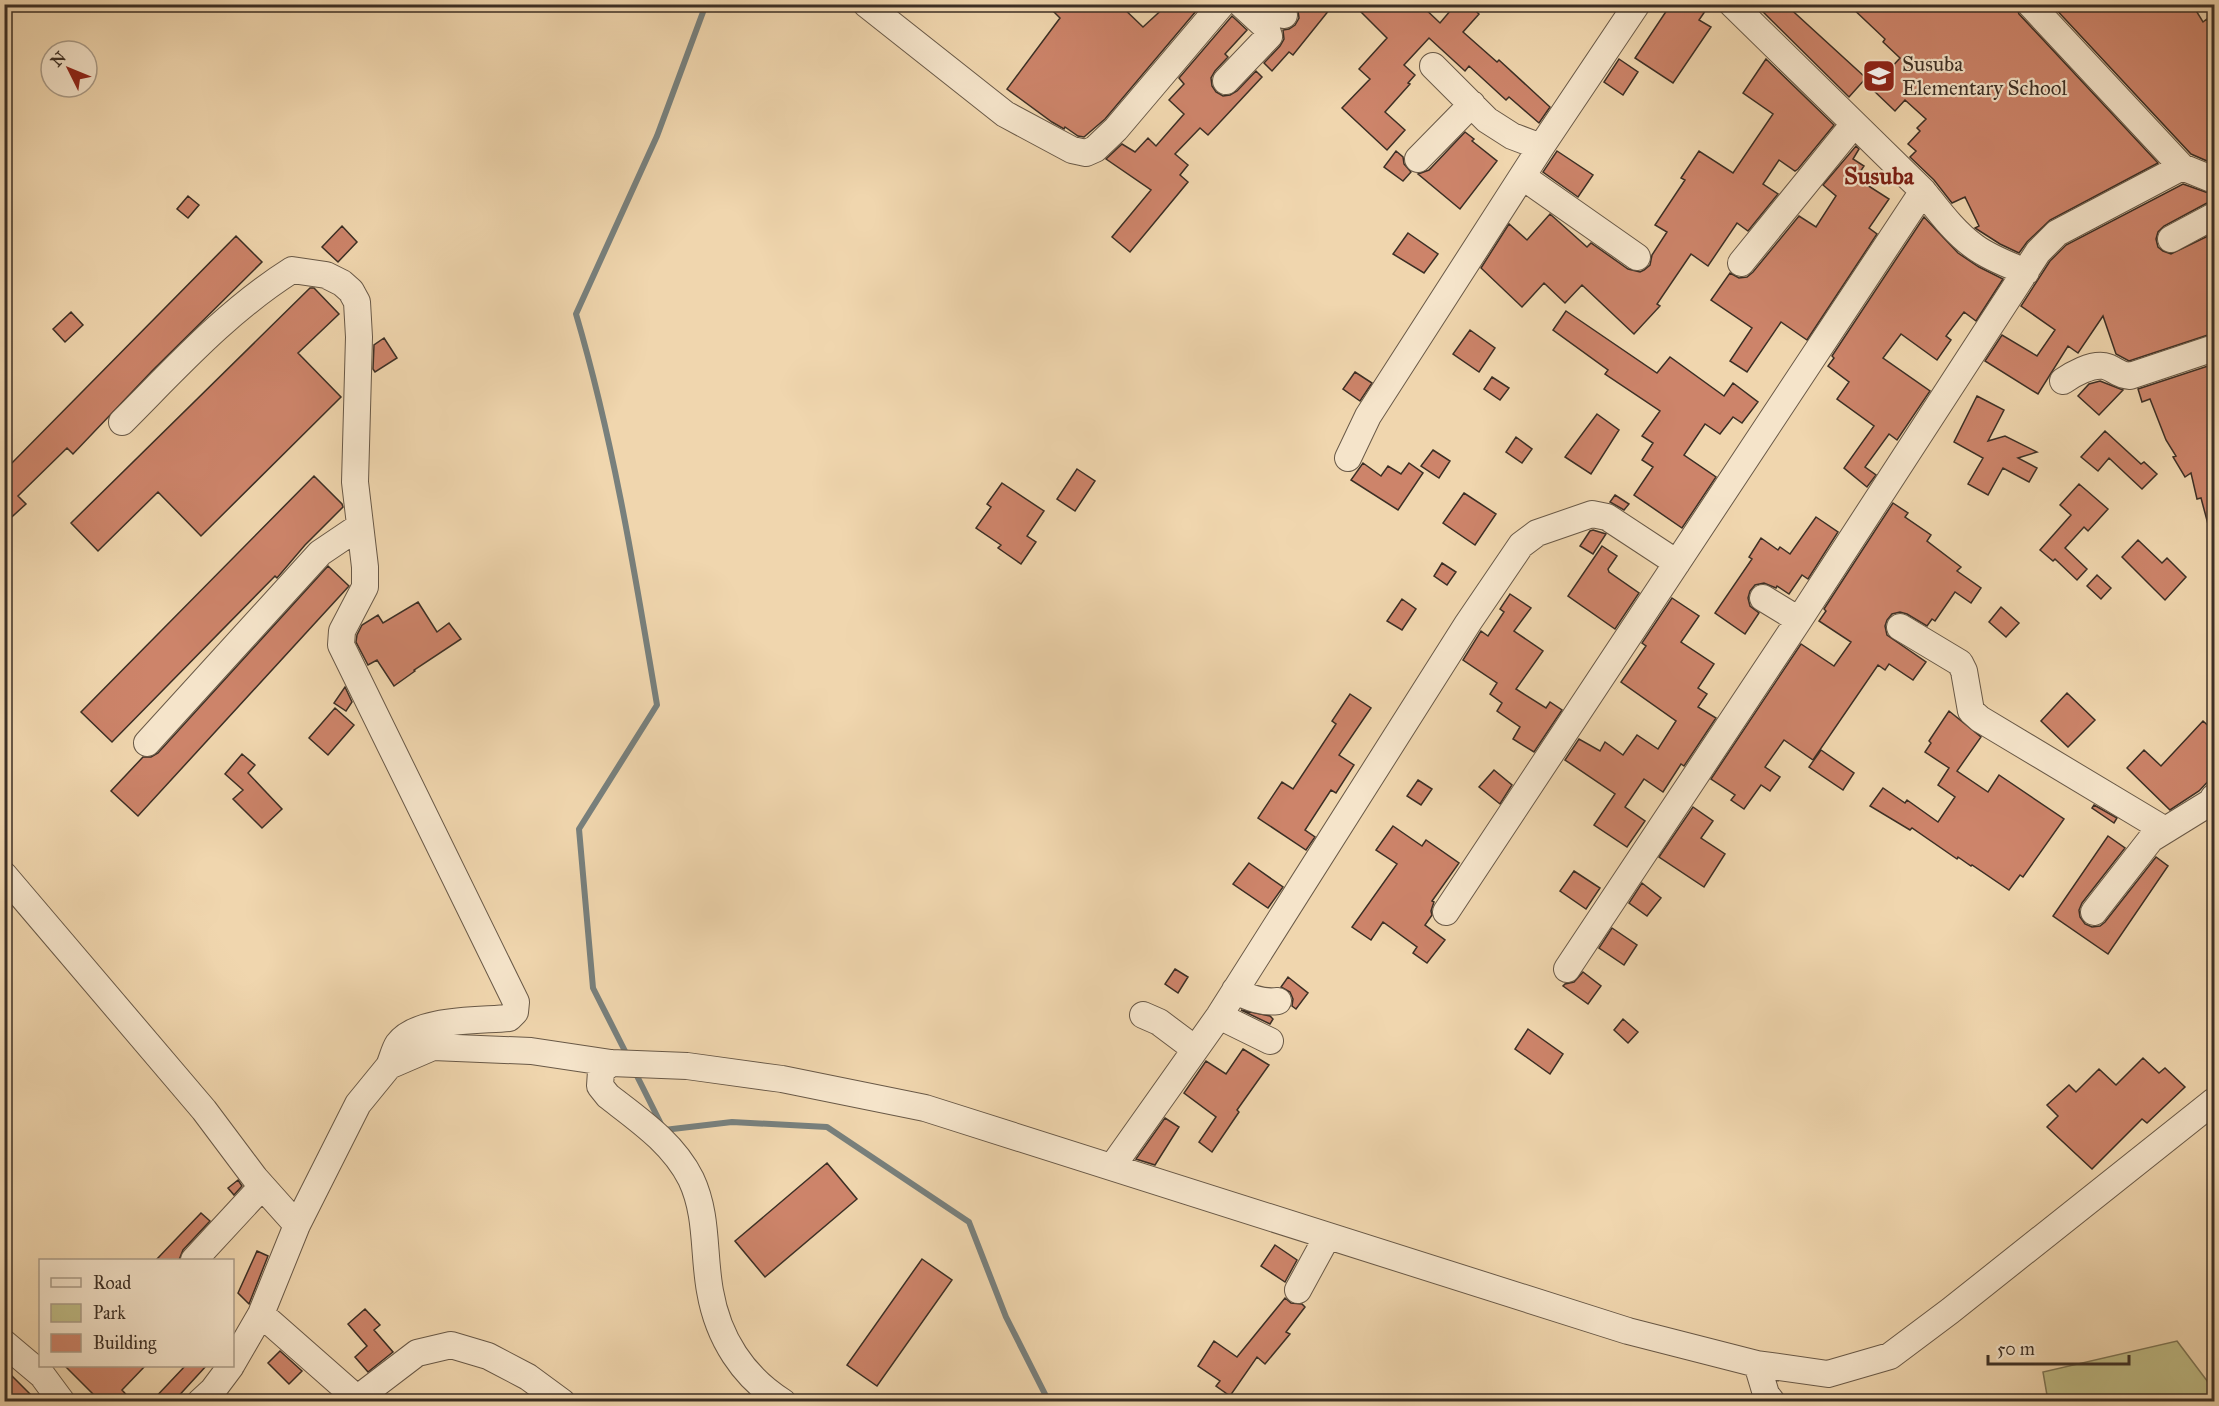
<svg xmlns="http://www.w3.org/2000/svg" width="2219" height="1406" font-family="'IM FELL Great Primer',serif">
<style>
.green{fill:#bfbc86;stroke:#7e7656;stroke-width:1.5}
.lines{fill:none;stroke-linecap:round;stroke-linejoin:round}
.stream{stroke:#78807d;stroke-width:6}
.building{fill:#cd846a;stroke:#3c2f25;stroke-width:1.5}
.minor-casing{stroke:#695947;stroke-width:28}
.minor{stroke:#f5e4ca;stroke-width:26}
.labels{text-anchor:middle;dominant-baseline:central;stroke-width:4.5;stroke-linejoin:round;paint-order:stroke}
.poi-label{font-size:21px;fill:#3c2f25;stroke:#f5e4ca;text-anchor:start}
.quarter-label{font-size:24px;font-weight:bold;fill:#7a1f14;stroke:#f5e4ca}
</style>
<rect width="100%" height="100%" fill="#f0d6ae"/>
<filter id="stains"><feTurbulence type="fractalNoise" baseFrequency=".00333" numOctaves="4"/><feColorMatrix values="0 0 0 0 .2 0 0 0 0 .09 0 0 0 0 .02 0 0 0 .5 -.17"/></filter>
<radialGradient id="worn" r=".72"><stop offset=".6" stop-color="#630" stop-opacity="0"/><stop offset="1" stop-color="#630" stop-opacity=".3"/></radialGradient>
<!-- green -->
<path class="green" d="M2177 1341 2214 1390V1401H2048L2043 1372Z"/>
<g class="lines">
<!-- stream -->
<path class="stream" d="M628 1057 593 988 579 829 657 705C635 574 614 443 576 314L657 136 706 4
M635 1072 664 1130 732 1122 827 1127 969 1222 1006 1317 1049 1402"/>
</g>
<!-- building -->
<path class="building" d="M1046 4H1119L1143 27 1168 4H1202L1105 119 1084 137 1078 136 1065 127 1064 129 1052 122 1007 89 1060 18Z
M1295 4H1334L1293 55 1289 52 1272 71 1264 63 1280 46 1284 39 1283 30 1289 29 1295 25 1299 18 1298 11Z
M1353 4H1420L1440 23 1456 4H1468L1479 14 1463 32 1497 62 1499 60 1550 107 1539 123 1509 97 1506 100 1469 66 1465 71 1429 38 1404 65 1415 75 1408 83 1410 84 1385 112 1405 130 1387 150 1342 108 1370 79 1359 69 1387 38Z
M1671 4H1710L1699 20 1711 27 1673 83 1635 58Z
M1755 4H1785L1866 78 1849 97Z
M1848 4H2015L2019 14 2158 163 2050 220 2027 242 2019 253 2000 244 1975 228 1979 226 1965 197 1952 203 1934 180 1910 157 1916 151 1908 144 1920 131 1917 128 1926 119 1905 100 1895 111 1872 89 1900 58 1883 42 1885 39Z
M2051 4H2192L2203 22 2207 19 2209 23 2214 19V164L2191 154Z
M1232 16 1247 30 1225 54 1228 57 1215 71 1211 78 1212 86 1216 92 1223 96 1230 95 1237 91 1256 71 1262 77 1208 135 1200 128 1175 154 1188 165 1180 175 1188 182 1130 252 1112 237 1151 190 1106 159 1122 144 1135 152 1148 138 1156 146 1184 114 1169 100 1184 84 1179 78Z
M1619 59 1638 72 1623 95 1604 82Z
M1766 59 1834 125 1798 169 1795 171 1779 160 1763 184 1778 194 1748 231 1737 223 1708 266 1691 254 1657 304 1660 306 1634 334 1582 285 1565 303 1544 283 1522 307 1481 268 1509 224 1527 240 1550 214 1587 247 1591 243 1628 269 1640 272 1644 270 1650 265 1652 255 1667 232 1655 225 1685 180 1681 178 1699 151 1733 173 1773 114 1743 93Z
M1465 132 1474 139 1472 141 1497 161 1460 209 1418 174 1429 170Z
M1856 146 1859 149 1853 159 1864 166 1856 178 1889 199 1869 228 1877 234 1807 340 1781 322 1747 372 1730 361 1752 328 1711 300 1730 273 1739 278 1747 277 1753 272 1799 216 1816 227 1836 196 1823 185Z
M1396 151 1403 157 1404 164 1411 172 1403 181 1384 167Z
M1557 151 1593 175 1578 197 1543 172Z
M2183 184 2214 195V201L2207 203 2164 226 2158 232 2156 239 2158 247 2163 251 2171 254 2210 235 2214 249V333L2129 361 2116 354 2103 316 2078 353 2068 346 2038 394 1985 361 2002 335 2037 356 2055 330 2021 306 2050 261 2066 245Z
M188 196 199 205 188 218 177 209Z
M1924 217 1958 253 1979 267 2003 279 1976 321 1964 312 1946 336 1951 340 1937 360 1901 334 1883 358 1930 391 1897 440 1889 434 1865 467 1876 475 1867 487 1844 468 1874 426 1837 399 1849 382 1828 366 1834 358 1832 356Z
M342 226 357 242 338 262 322 247Z
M1408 233 1438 254 1424 273 1393 254Z
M236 236 262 262 152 371 73 454 67 448 18 496 26 504 4 524V471Z
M310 288H314L339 314 298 353 341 397 201 536 158 492 98 551 71 523Z
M1566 311 1657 373 1670 357 1724 396 1733 383 1758 402 1742 423 1733 417 1720 434 1705 424 1684 455 1716 477 1682 528 1634 495 1653 467 1642 460 1653 443 1642 436 1660 411 1605 374 1608 370 1553 330Z
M71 312 83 325 65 342 53 329Z
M1470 330 1495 348 1479 372 1453 354Z
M384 338 397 358 375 372 373 369 374 345Z
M2214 364V527L2209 528 2201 498 2197 499 2191 473 2185 477 2173 457 2176 456 2166 440 2150 399 2142 402 2138 389Z
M1355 372 1372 383 1360 401 1343 389Z
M1492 377 1509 388 1500 400 1484 389Z
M2100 381 2123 390 2099 415 2078 396 2089 384Z
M1977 396 2004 410 1988 441 2005 436 2037 452 2018 458 2037 468 2029 482 2003 468 1988 495 1968 484 1983 458 1954 442Z
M1597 414 1619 430 1591 474 1565 457Z
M2105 431 2141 464 2144 462 2157 474 2142 489 2109 458 2098 471 2081 457Z
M1516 437 1532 449 1522 463 1506 452Z
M1433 450 1450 461 1439 478 1421 466Z
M1363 463 1381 476 1388 466 1401 474 1409 463 1423 473 1398 510 1351 480Z
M1077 469 1095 481 1075 511 1057 499Z
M314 476 342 504 343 507 305 545 277 578 275 576 112 742 81 712Z
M1002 483 1044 511 1027 536 1036 542 1021 564 998 548 1001 545 976 528 991 507 987 504Z
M2079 484 2108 509 2088 531 2084 527 2065 548 2087 569 2077 580 2055 559 2053 561 2040 550 2071 515 2060 505Z
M1464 493 1496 514 1475 545 1443 523Z
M1615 495 1629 504 1624 510 1610 502Z
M1893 503 1908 513 1905 517 1931 535 1927 541 1961 567 1957 571 1981 588 1971 603 1955 592 1935 621 1932 619 1927 626 1907 614 1900 612 1892 614 1887 620 1885 626 1887 635 1926 662 1913 680 1889 664 1885 670 1878 665 1813 760 1784 740 1765 767 1780 777 1770 791 1761 785 1744 809 1731 800 1735 795 1711 779 1801 644 1834 666 1851 642 1819 621 1826 611 1824 609Z
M1816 517 1838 532 1808 579 1802 575 1789 594 1777 586 1776 588 1764 583 1755 585 1750 591 1748 598 1750 606 1759 613 1745 634 1715 613 1752 559 1749 557 1761 538 1778 550 1780 547 1790 554Z
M1593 530 1606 534 1593 554 1580 546 1590 531Z
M2138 540 2162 563 2167 558 2186 577 2165 600 2122 557Z
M1602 546 1617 556 1608 569 1609 572 1639 593 1615 629 1568 596Z
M1442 563 1456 572 1447 585 1434 576Z
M328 566 349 586 138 816 111 791 143 757H151L158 753Z
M2097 575 2111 588 2101 599 2087 586Z
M1510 594 1531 608 1514 631 1543 651 1516 689 1546 708 1550 702 1562 710 1534 752 1513 739 1520 727 1497 711 1502 703 1490 694 1497 683 1463 660 1481 631 1488 636 1504 612 1500 609Z
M1672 598 1699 616 1681 642 1714 664 1698 688 1707 694 1698 707 1716 718 1684 766 1681 764 1663 792 1644 779 1625 807 1645 821 1627 847 1594 825 1615 794 1565 760 1579 739 1600 751 1605 742 1623 755 1637 735 1658 749 1676 721 1621 682 1646 646 1642 643Z
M1402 599 1416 609 1402 630 1387 621Z
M418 602 437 632 449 623 461 639 414 670 415 671 394 686 377 660 368 665 356 642 357 635 362 625 378 615 383 623Z
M2001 607 2019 623 2006 637 1989 622Z
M345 687 352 702 346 711 334 703Z
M2067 693 2095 720 2068 747 2041 721Z
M1350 694 1371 708 1339 755 1354 765 1336 793 1331 790 1305 830 1315 837 1306 850 1258 818 1282 782 1293 789 1336 724 1332 721Z
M335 708 354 725 328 755 309 738Z
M1949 711 1981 737 1957 771 1988 792 1999 775 2064 819 2023 877 2020 875 2009 890 1972 865 1971 866 1958 857 1957 859 1912 828 1910 830 1870 806 1883 788 1905 803 1907 800 1938 822 1955 797 1938 785 1949 768 1925 752 1931 743 1929 741Z
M2203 721 2214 731V775L2199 791 2170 810 2127 768 2144 750 2161 766Z
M1821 750 1854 773 1843 790 1809 767Z
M242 754 255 765 248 773 282 809 262 828 233 799 243 790 225 774Z
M1494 770 1512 785 1500 804 1479 787Z
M1418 780 1432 789 1421 805 1407 796Z
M2094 805 2117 818 2114 823 2092 808Z
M1693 807 1713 821 1701 838 1725 854 1704 887 1659 857Z
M1393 826 1422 846 1426 840 1459 863 1432 901 1434 902 1431 911 1432 915 1425 925 1445 940 1427 963 1413 953 1417 947 1383 922 1371 940 1352 927 1397 864 1376 850Z
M2108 836 2125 848 2082 903 2079 910 2080 917 2085 924 2092 927 2100 926 2105 922 2156 857 2168 866 2108 954 2053 916Z
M1249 863 1283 887 1268 908 1233 884Z
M1574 871 1600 888 1586 909 1560 891Z
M1642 883 1661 898 1647 916 1629 903Z
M1612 928 1637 945 1624 965 1599 948Z
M1175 969 1188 977 1178 993 1165 984Z
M1583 972 1601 986 1588 1004 1563 986 1565 984 1574 982Z
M1288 977 1308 993 1296 1009 1292 1006 1293 999 1290 992 1281 987Z
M1241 1010 1270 1016 1273 1019 1270 1024Z
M1623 1019 1638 1032 1628 1043 1614 1030Z
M1528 1029 1563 1054 1550 1074 1515 1049Z
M1243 1049 1269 1065 1237 1110 1239 1112 1212 1152 1199 1142 1216 1117 1184 1093 1206 1061 1226 1074Z
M2143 1058 2159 1073 2165 1068 2185 1087 2147 1123 2142 1119 2092 1169 2047 1127 2058 1116 2047 1105 2069 1085 2076 1092 2099 1069 2116 1085Z
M1165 1118 1179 1127 1155 1165 1136 1159Z
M827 1163 857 1199 765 1277 735 1241Z
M238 1180 242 1186 234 1195 228 1188Z
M201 1213 210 1221 183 1250 179 1260H156Z
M1275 1245 1297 1260 1285 1282 1261 1266Z
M257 1251 268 1256 249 1304 238 1293Z
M922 1259 952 1280 877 1386 847 1365Z
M1285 1298 1291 1303 1302 1304 1305 1307 1286 1332 1290 1334 1265 1364 1257 1357 1230 1396 1216 1386 1220 1381 1198 1366 1214 1341 1237 1357Z
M365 1309 380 1325 374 1330 393 1352 368 1372 355 1357 367 1346 348 1324Z
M280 1351 302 1371 289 1384 268 1363Z
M64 1365H146L122 1390 132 1401H100Z
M186 1365H207L174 1401H152Z
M4 1368 37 1401H4Z"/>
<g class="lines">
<defs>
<path id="minor" d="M866 4 1005 114 1072 150 1086 153 1095 149 1116 129 1222 4
M1272 4 1284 15
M1732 4 1923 191C1939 211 1954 232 1975 247 1990 258 2009 265 2026 272
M2030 4 2182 167 2214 180
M1433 66 1487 120 1512 136 1541 147
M1226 81 1269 36 1266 27 1241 4
M1418 159 1472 104
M1523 177 1637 257
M2171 239 2214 216
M1741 263 1854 124
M2063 381C2073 374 2091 364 2104 366 2115 368 2116 375 2130 376L2214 348
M122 422C176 368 227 311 292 270L326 275 342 283 351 291 357 302 359 337 355 482 365 567V587L342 631 341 645 516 1002 515 1012 509 1018C479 1021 417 1018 398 1044 394 1050 392 1060 389 1066
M1348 458 1368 416 1541 147 1637 4
M1763 598 1799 620
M1900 627 1960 663 1964 671 1971 711 1980 719 2165 830
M147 743 320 553 360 526
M4 875 204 1110 255 1178 297 1225
M1446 912 1923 191
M2094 912 2151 839 2211 802 2214 797
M1567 969 1799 620 2038 252 2057 233 2182 167
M1235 990C1249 998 1262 1003 1278 1001
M1143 1015 1159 1022 1195 1049
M1219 1016 1270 1041
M611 1063 601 1071 600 1086 608 1096C639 1120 673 1143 691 1179 708 1215 703 1253 710 1291 718 1338 743 1377 783 1402
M1112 1167 1219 1016 1468 623 1521 545 1537 533 1592 514 1607 517 1677 563
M194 1260 256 1193
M1298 1290 1327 1237
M261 1314 361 1402
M4 1343 42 1375 62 1402
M232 1364 261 1314 297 1225 358 1104 389 1066 433 1047 531 1051 611 1063 687 1066 782 1079 925 1108 1628 1331 1757 1364 1828 1374 1890 1356 1950 1311 2214 1101
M1757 1364 1766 1394 1772 1402
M358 1398 417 1353 451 1345 488 1356 528 1377 562 1402
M200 1402 213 1390 231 1366"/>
</defs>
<!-- minor casing -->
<use href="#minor" class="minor-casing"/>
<!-- minor -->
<use href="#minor" class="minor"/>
</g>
<!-- icons -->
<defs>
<symbol id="school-square" viewBox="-11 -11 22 22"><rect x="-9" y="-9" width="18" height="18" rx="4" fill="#8f2418" stroke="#f5e4ca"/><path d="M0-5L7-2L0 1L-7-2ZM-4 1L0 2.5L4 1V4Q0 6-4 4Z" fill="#fff"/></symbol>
</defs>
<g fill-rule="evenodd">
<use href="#school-square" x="1860" y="57" width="38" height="38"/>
</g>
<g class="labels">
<!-- poi labels -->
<g class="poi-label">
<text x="1902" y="64">Susuba<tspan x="1902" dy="24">Elementary School</tspan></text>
</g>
<!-- quarter labels -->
<g class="quarter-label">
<text x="1879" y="176">Susuba</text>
</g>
</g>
<!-- margin -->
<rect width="2219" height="1406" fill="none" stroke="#f0d6ae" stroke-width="24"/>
<rect x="6" y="6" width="2207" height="1394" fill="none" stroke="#3c2f25" stroke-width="3"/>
<rect x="12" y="12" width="2195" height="1382" fill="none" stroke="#3c2f25" stroke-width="1.5"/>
<!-- legend -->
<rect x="39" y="1259" width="195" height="108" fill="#f5e4ca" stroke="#ab9c88" stroke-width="1.5"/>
<rect x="51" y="1278" width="30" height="9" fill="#f5e4ca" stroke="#ab9c88" stroke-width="1.5"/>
<text x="93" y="1289" font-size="18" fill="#3c2f25">Road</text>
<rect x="51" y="1304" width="30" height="18" fill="#bfbc86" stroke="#ab9c88" stroke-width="1.5"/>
<text x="93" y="1319" font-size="18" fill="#3c2f25">Park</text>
<rect x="51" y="1334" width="30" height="18" fill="#cd846a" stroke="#ab9c88" stroke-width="1.5"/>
<text x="93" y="1349" font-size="18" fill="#3c2f25">Building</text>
<!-- north arrow -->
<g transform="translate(69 69) rotate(313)"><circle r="28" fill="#f5e4ca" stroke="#ab9c88" stroke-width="1.5"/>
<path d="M0-4.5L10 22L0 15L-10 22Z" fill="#8f2418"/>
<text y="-9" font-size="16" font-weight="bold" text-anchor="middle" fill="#3c2f25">N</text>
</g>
<!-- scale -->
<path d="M1988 1355v9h141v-9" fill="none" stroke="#3c2f25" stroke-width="3"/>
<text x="1997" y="1355" font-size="18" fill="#3c2f25" stroke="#f5e4ca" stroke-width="4.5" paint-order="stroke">50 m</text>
<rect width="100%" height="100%" filter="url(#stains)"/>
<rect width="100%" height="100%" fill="url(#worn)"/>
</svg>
